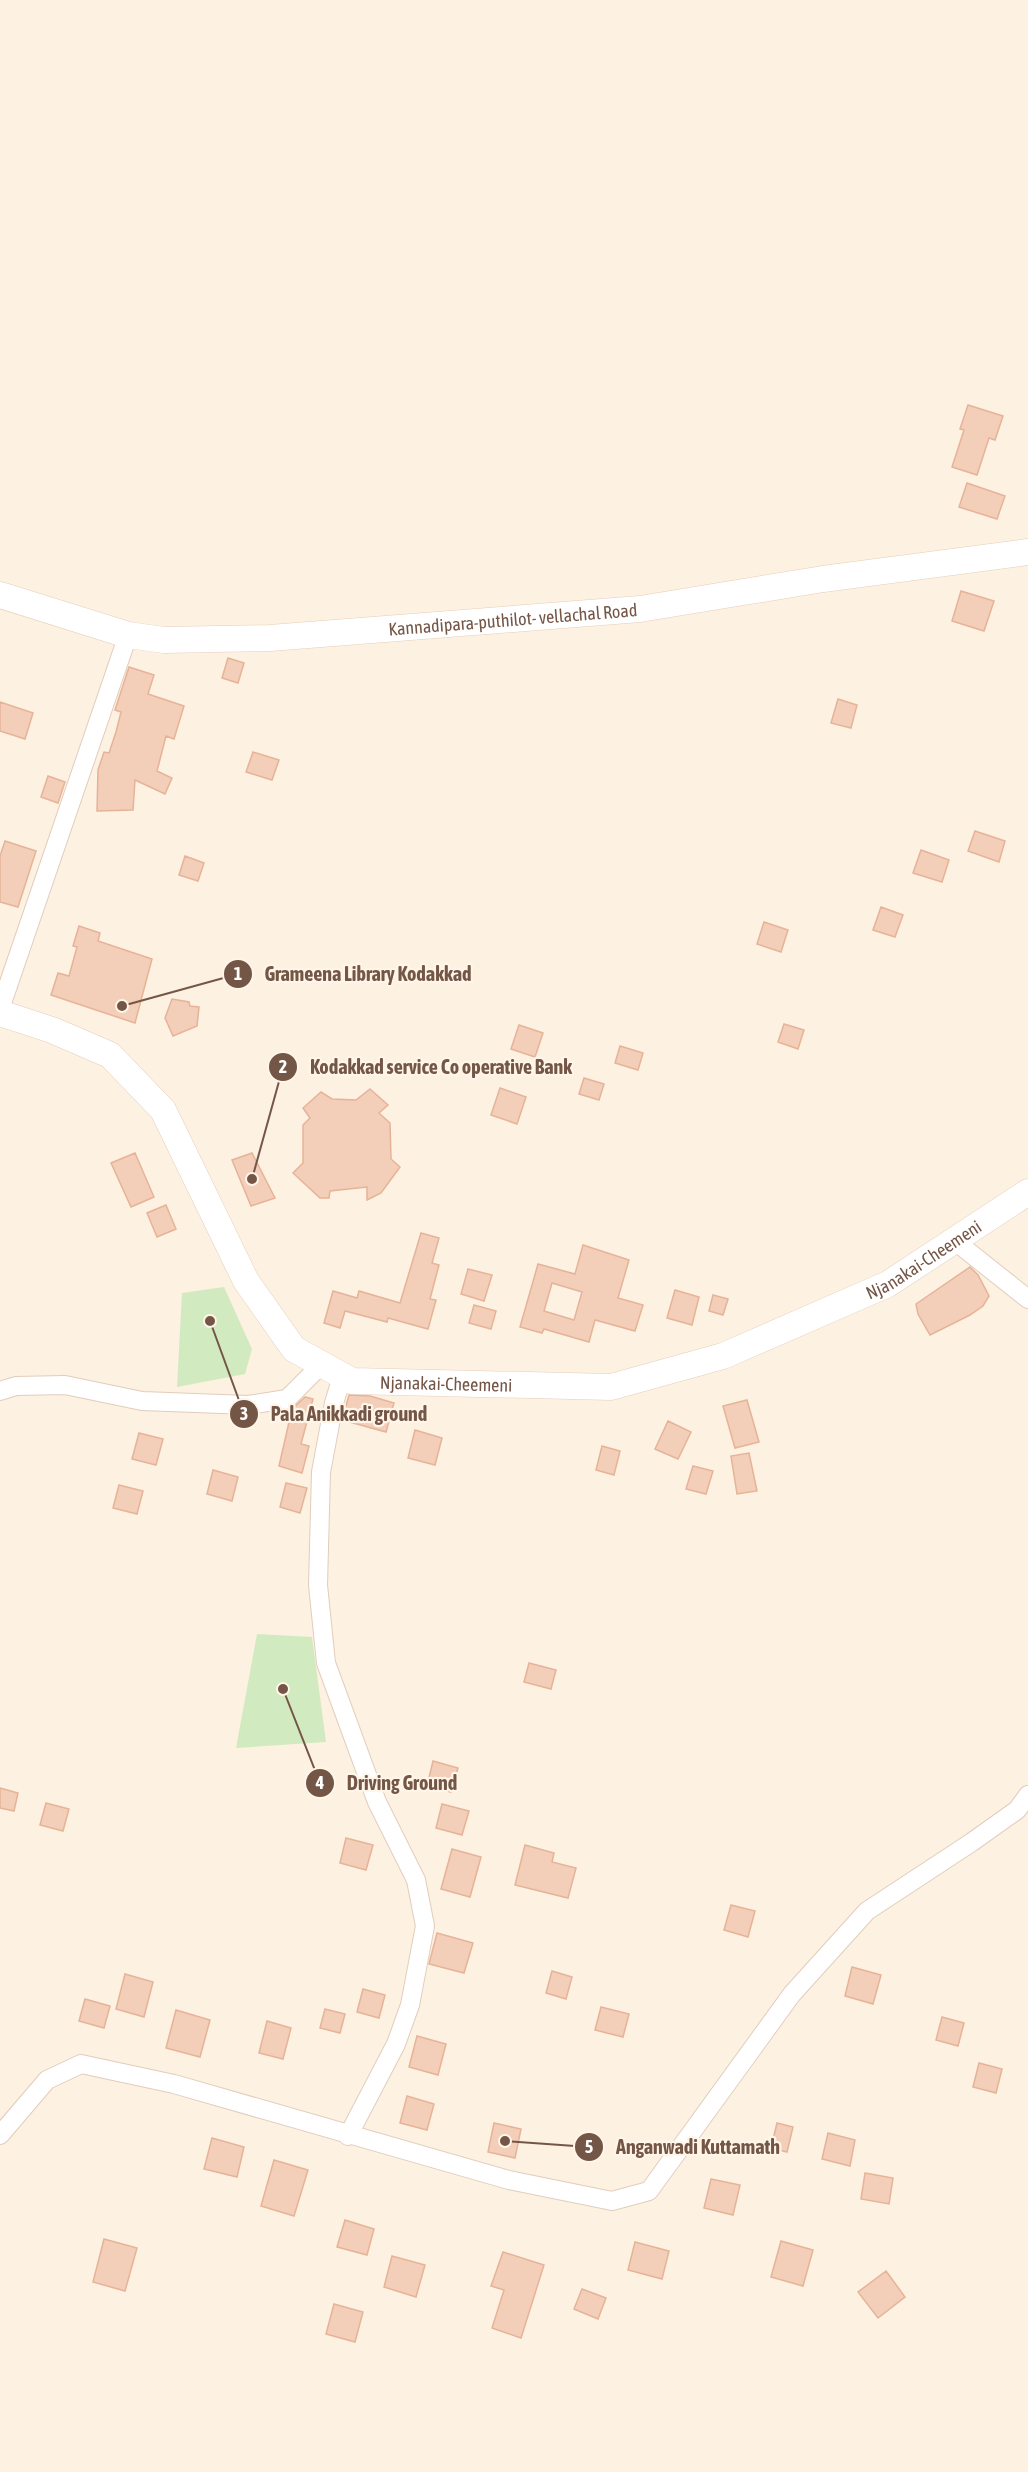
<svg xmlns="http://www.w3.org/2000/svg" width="1028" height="2472" font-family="'Asap Condensed',sans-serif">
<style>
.green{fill:#d2eabf}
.building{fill:#f3ceb8;stroke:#e6b398;stroke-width:1.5;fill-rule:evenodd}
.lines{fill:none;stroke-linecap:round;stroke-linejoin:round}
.street-casing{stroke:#e1cdbd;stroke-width:20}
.secondary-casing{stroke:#e6cebb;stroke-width:27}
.street{stroke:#fff;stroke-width:18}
.secondary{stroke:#fff;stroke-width:26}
.labels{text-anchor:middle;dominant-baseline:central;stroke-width:4.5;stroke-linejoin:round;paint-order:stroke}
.street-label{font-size:18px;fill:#745647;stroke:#fff5e8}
.leader{fill:none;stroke:#745647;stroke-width:2}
.callout-dot{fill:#745647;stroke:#fff5e8;stroke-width:2}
.mark-label{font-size:18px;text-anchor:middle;font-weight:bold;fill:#fff}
.callout-label{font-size:20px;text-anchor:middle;font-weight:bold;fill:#745647;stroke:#fff5e8;stroke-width:4.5;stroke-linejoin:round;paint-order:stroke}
</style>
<rect width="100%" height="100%" fill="#fdf1e1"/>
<!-- green -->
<path class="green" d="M224 1287 252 1349 245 1374 177 1387 182 1293Z
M257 1634 312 1637 326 1742 236 1748Z"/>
<!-- building -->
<path class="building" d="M968 405 1003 416 995 440 989 438 977 475 952 467 964 430 960 429Z
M967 483 1005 496 997 519 959 507Z
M961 591 994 601 984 631 952 621Z
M228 658 244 663 238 683 222 678Z
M129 667 154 675 148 694 184 706 174 739 166 736 157 771 172 778 165 794 135 780 133 810 97 811 98 770 104 752 109 753 116 732 121 712 115 710Z
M838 699 857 705 851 728 831 723Z
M0 702 33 713 25 739 0 731Z
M253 752 279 760 272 780 246 772Z
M48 776 65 782 58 803 41 797Z
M975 831 1005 841 999 862 968 851Z
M5 841 36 851 18 907 0 902V856Z
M921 850 949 860 942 882 913 873Z
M185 856 204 863 198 881 179 875Z
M881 907 903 915 895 937 873 930Z
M764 922 788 930 781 952 757 944Z
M79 926 100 933 98 941 152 959 135 1023 51 995 58 973 69 976 77 947 73 946Z
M172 999 189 1002 190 1006 199 1007 197 1026 173 1036 165 1018Z
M784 1024 804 1030 798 1049 778 1042Z
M519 1025 543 1033 535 1057 511 1049Z
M620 1046 643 1053 638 1070 615 1063Z
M584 1078 604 1084 599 1100 579 1094Z
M500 1088 526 1097 517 1124 491 1115Z
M370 1089 388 1105 379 1113 390 1123 391 1159 400 1167 381 1193 367 1200V1187L330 1191 329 1198H320L293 1173 303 1163V1125L310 1118 303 1108 321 1092 332 1099 356 1100Z
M135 1153 154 1197 131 1207 111 1163Z
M252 1153 275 1198 251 1206 232 1160Z
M166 1205 176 1229 157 1237 147 1213Z
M421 1233 439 1238 432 1263 439 1265 430 1299 436 1300 428 1329 388 1318 387 1322 345 1311 340 1328 324 1323 333 1291 357 1298 359 1291 400 1303Z
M583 1245 629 1260 618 1298 643 1305 635 1331 595 1320 589 1342 544 1329 542 1333 520 1327 538 1264 575 1274ZM552 1283 582 1292 574 1320 544 1311Z
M970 1267 978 1275 989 1296 983 1306 970 1315 930 1335 918 1314 916 1304Z
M468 1269 492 1275 484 1301 461 1294Z
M675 1290 699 1297 692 1325 667 1318Z
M713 1295 728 1299 723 1315 709 1311Z
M474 1305 496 1311 491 1329 469 1323Z
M349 1395 370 1396 394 1403 386 1432 342 1420Z
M305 1397 313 1399 301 1444 309 1446 302 1473 279 1466 292 1409Z
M747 1400 759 1442 735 1448 723 1406Z
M668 1421 691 1432 678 1459 655 1449Z
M415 1430 442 1438 435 1465 408 1458Z
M139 1433 163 1439 156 1465 132 1459Z
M602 1446 620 1451 614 1475 596 1470Z
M749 1453 757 1491 737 1494 731 1456Z
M693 1466 713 1471 706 1494 686 1489Z
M213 1470 238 1477 232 1501 207 1494Z
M286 1483 307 1488 300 1513 280 1507Z
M119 1485 143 1491 137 1514 113 1508Z
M529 1663 556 1670 551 1689 524 1682Z
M433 1761 458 1768 451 1792 427 1786Z
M0 1788 18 1793 14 1811 0 1808Z
M46 1803 69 1809 63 1831 40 1825Z
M442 1804 469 1811 462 1835 436 1828Z
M346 1838 373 1845 366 1870 340 1863Z
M525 1845 554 1853 552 1862 576 1868 568 1898 515 1885Z
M452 1849 481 1857 470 1897 441 1889Z
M731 1905 755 1911 748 1937 724 1930Z
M437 1933 473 1943 464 1973 429 1964Z
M852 1967 881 1975 873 2004 845 1996Z
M552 1971 572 1977 566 1999 546 1993Z
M125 1974 153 1982 144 2017 116 2009Z
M363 1989 385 1995 379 2018 357 2012Z
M85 1999 110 2006 104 2028 79 2021Z
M601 2007 629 2014 623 2037 595 2030Z
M325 2009 345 2014 340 2033 320 2028Z
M176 2010 210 2020 200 2057 166 2048Z
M942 2017 964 2023 958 2046 936 2040Z
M267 2021 291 2028 283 2059 259 2053Z
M417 2036 446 2044 438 2075 409 2067Z
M979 2063 1002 2069 996 2093 973 2087Z
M407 2096 434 2104 427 2130 400 2123Z
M494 2123 521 2129 515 2158 488 2152Z
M777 2123 793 2127 787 2152 771 2148Z
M828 2133 855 2140 850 2166 822 2159Z
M212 2138 244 2147 237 2177 204 2169Z
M274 2160 308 2170 294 2216 261 2206Z
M865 2173 893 2178 889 2204 861 2199Z
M711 2179 740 2185 733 2215 704 2208Z
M345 2220 374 2229 367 2255 337 2247Z
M104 2239 137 2248 125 2291 93 2282Z
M781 2241 813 2250 803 2286 771 2277Z
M635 2242 669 2251 662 2279 628 2270Z
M503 2252 544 2265 521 2338 492 2328 504 2290 491 2286Z
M392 2256 425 2265 416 2297 384 2287Z
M886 2271 905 2297 878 2318 858 2292Z
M582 2289 606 2298 598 2319 574 2309Z
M334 2304 363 2312 355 2342 326 2334Z"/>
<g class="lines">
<defs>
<path id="street" d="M0 1009 128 635
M955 1241 1028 1299
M342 1377 334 1403 321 1472 318 1585 326 1663 377 1802 416 1880 425 1926 410 2005 396 2044 348 2136
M0 1391 16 1386 65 1385 142 1401 248 1405 287 1399 323 1363
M0 2135 47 2080 81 2064 174 2084 509 2180 612 2201 649 2191 792 1994 867 1911 972 1842 1017 1810 1028 1795"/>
<g id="secondary">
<path id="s1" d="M0 595 128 635 164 640 270 638 640 609 823 579 1028 552"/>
<path id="s2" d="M0 1013 52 1030 110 1055 163 1110 246 1281 294 1349 352 1381 611 1387 723 1356 888 1284 1028 1192"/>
</g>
</defs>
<!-- street casing -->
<use href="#street" class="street-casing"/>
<!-- secondary casing -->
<use href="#secondary" class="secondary-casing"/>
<!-- street -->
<use href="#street" class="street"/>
<!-- secondary -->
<use href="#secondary" class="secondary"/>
</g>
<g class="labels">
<!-- street labels -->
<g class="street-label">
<text stroke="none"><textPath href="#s1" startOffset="520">Kannadipara-puthilot- vellachal Road</textPath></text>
<text stroke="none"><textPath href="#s2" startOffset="1132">Njanakai-Cheemeni</textPath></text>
<text stroke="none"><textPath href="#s2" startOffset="628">Njanakai-Cheemeni</textPath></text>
</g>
</g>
<!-- callouts -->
<path class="leader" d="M122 1006L238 974M252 1179L283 1067M210 1321L244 1414M283 1689L320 1783M505 2141L589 2147"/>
<g class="callout-dot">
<circle cx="122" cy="1006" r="6"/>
<circle cx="252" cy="1179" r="6"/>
<circle cx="210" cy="1321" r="6"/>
<circle cx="283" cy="1689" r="6"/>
<circle cx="505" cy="2141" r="6"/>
<circle cx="238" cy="974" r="15"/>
<circle cx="283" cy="1067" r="15"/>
<circle cx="244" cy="1414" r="15"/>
<circle cx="320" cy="1783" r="15"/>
<circle cx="589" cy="2147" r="15"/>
</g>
<g class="mark-label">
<text x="238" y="980">1</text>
<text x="283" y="1073">2</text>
<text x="244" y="1420">3</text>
<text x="320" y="1789">4</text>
<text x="589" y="2153">5</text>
</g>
<g class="callout-label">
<text x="368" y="981">Grameena Library Kodakkad</text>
<text x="441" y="1074">Kodakkad service Co operative Bank</text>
<text x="349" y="1421">Pala Anikkadi ground</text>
<text x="402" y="1790">Driving Ground</text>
<text x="698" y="2154">Anganwadi Kuttamath</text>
</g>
</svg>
